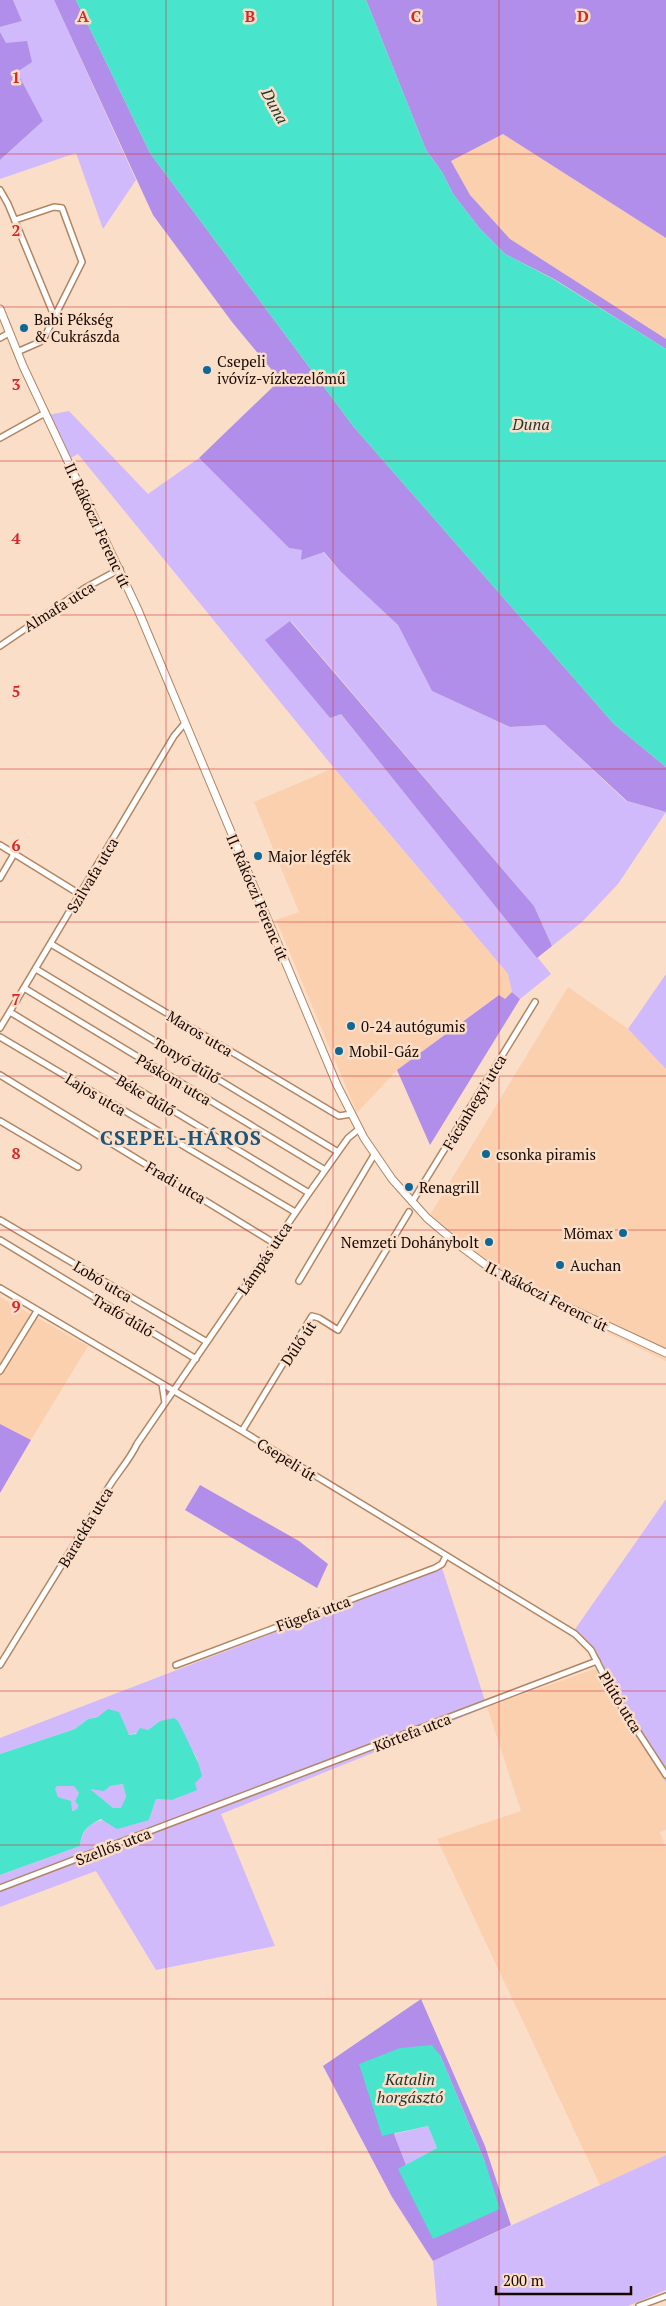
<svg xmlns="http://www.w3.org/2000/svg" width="666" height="2306" font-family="'PT Serif',serif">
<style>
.built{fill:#fbd0af}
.green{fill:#d1bafb}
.forest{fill:#b08ee9;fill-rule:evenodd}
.water{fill:#48e4cc;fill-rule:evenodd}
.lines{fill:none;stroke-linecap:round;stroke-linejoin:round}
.street-casing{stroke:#b18663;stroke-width:8}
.secondary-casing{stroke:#b18663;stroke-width:9}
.street{stroke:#fff;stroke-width:5}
.secondary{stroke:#fff;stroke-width:7}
.grid{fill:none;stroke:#d62828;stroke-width:1;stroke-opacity:0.55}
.poi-dot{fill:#0d6797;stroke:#fadec8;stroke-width:2}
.labels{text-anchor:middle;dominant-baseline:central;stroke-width:5;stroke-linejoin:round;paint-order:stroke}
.poi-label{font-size:15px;fill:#170800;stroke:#fadec8;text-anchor:start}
.street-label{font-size:15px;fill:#170800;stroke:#fadec8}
.water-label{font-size:16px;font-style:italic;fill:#1b342f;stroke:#fadec8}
.district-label{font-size:20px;font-weight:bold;letter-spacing:1px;fill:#1e5476;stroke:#fadec8}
.grid-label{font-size:16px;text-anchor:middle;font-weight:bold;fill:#d62828;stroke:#fadec8;stroke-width:5;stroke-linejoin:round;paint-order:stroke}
</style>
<rect width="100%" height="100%" fill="#fadec8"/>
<!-- built -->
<path class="built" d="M503 134 666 238V339L510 239 470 195 451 161Z
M334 768 508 974 512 992 505 999 498 995 397 1070 357 1113 276 920 299 912 254 802Z
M568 987 628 1029 666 1069V1361L493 1278 425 1223Z
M0 1297 88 1346 31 1440 0 1424Z
M597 1668 666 1783V1830L660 1832 666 1848V2155L600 2185 437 1839 521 1811 487 1707Z"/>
<!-- green -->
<path class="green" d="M13 0H54L136 180 103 229 76 153 0 179V160L43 121 17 72 0 32V27L22 21Z
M69 411 148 494 199 458 289 548 323 552 341 572 398 625 432 691 510 727 545 725 626 801 666 812 618 884 582 922 552 946 534 906 291 621 266 640 330 718 340 713 551 974 520 999 512 992 508 974 334 768 78 454 63 462 43 416Z
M666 974V1069L628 1029Z
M666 1499V1783L586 1647 571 1635Z
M442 1568 487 1707 221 1814 275 1946 156 1970 96 1871 0 1907V1875L80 1846C84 1810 121 1820 149 1820L156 1799C161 1799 166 1800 171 1800 187 1798 201 1776 198 1761 194 1746 171 1731 160 1721L148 1730 129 1735 97 1717 88 1719 75 1729 0 1754V1738Z
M123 1784 126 1797 122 1808 113 1809 90 1789Z
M57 1786H74L79 1793 75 1801 78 1805 77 1809 71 1811 70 1801 58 1797 54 1788Z
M428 2126 437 2148 406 2165 394 2134Z
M666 2155V2290L628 2306H437L433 2261Z"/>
<!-- forest -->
<path class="forest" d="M0 0H13L22 21 0 27Z
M54 0H76L150 153 353 426 614 724 666 767V812L627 801 545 725 510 727 432 691 398 625 341 572 324 552 301 560 302 550 289 548 199 458 280 380 232 322 153 215Z
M366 0H666V238L503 134 451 161 470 195 510 239 666 339V349L554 279 505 254 480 229 453 194 442 172 426 150Z
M0 32 6 43 27 41 32 62 17 72 43 121 0 160Z
M290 621 534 906 552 946 537 958 341 714 330 718 265 640Z
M512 992 520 999 430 1145 397 1070 499 995 505 999Z
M0 1424 31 1440 0 1493Z
M200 1485 299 1541 328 1564 317 1588 185 1510Z
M421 1999 485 2146 511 2225 433 2261 392 2197 323 2066ZM440 2055 485 2162 399 2169 406 2165 394 2134Z"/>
<!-- water -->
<path class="water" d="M76 0H366L426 150 442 172 453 194 480 229 505 254 553 279 666 349V767L614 724 353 426 150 153Z
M108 1709 119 1712 129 1735 136 1734 140 1728 148 1730 160 1721 174 1718 178 1721 198 1762 202 1776 195 1783 197 1790 172 1800 156 1799 149 1820 117 1829 101 1819C87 1826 82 1830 80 1846L0 1875V1754L75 1729 88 1719 98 1717ZM123 1784 126 1797 121 1808H113L90 1789 104 1791 110 1786ZM57 1786H74L79 1793 75 1801 78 1805 77 1809 72 1811 71 1801 58 1797 55 1789Z
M432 2045 440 2055 485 2162 500 2209 433 2239 398 2169 437 2148 428 2126 382 2136 359 2064 400 2048Z"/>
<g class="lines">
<defs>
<path id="street" d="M0 190 8 204 55 318
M15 220 54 207 62 208 82 262 44 338 40 342 17 352
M0 338 9 333
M0 438 45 413
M0 646 85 588 120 569
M0 845 81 895
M0 878 14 854
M51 944 339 1116 351 1114
M36 969 338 1152
M24 988 325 1170
M10 1012 309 1193
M0 1028 174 736 185 723
M0 1037 295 1212
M0 1075 274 1243
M0 1121 78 1167
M412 1202 535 1002
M0 1220 207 1342
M0 1240 196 1359
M299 1281 374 1155
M0 1288 242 1431 575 1634 591 1650 614 1695 666 1775
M0 1371 37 1311
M162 1384 165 1403
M242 1431 312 1316 319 1318 338 1330 409 1212
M0 1665 103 1498C110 1480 128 1464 137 1444L309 1193 348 1138 359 1129
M176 1665 435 1568 442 1564 446 1556
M0 1888 597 1661
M639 2306 666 2296"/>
<path id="secondary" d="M0 309 23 366 138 610 337 1085 364 1138 392 1179 427 1218 459 1245 494 1271 520 1285 666 1353"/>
</defs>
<!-- street casing -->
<use href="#street" class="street-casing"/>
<!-- secondary casing -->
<use href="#secondary" class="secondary-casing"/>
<!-- street -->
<use href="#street" class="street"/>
<!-- secondary -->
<use href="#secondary" class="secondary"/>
</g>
<!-- grid -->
<path class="grid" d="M166 0V2306M333 0V2306M499 0V2306M0 154H666M0 307H666M0 461H666M0 615H666M0 769H666M0 922H666M0 1076H666M0 1230H666M0 1384H666M0 1537H666M0 1691H666M0 1845H666M0 1999H666M0 2152H666"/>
<!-- markers -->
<g class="poi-dot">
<circle cx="24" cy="328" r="5"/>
<circle cx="207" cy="370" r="5"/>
<circle cx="258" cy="856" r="5"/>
<circle cx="351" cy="1026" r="5"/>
<circle cx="339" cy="1051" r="5"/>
<circle cx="486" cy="1154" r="5"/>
<circle cx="409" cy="1187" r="5"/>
<circle cx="623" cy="1233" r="5"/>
<circle cx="489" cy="1242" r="5"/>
<circle cx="560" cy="1265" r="5"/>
</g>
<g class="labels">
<!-- poi labels -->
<g class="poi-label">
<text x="34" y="319">Babi Pékség<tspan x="34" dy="17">&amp; Cukrászda</tspan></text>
<text x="217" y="361">Csepeli<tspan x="217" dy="17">ivóvíz-vízkezelőmű</tspan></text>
<text x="268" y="856">Major légfék</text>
<text x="361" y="1026">0-24 autógumis</text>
<text x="349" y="1051">Mobil-Gáz</text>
<text x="496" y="1154">csonka piramis</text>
<text x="419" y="1187">Renagrill</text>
<text x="613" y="1233" text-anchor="end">Mömax</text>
<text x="479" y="1242" text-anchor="end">Nemzeti Dohánybolt</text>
<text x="570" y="1265">Auchan</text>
</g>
<!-- street labels -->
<g class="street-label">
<text transform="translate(98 525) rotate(65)">II. Rákóczi Ferenc út</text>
<text transform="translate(59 606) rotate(-32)">Almafa utca</text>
<text transform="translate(92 875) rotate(-59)">Szilvafa utca</text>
<text transform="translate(258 897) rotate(67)">II. Rákóczi Ferenc út</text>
<text transform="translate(200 1033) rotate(31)">Maros utca</text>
<text transform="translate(187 1060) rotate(31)">Tonyó dűlő</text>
<text transform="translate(174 1079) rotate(31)">Páskom utca</text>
<text transform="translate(96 1094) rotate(31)">Lajos utca</text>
<text transform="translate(146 1095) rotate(31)">Béke dűlő</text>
<text transform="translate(474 1102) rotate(-59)">Fácánhegyi utca</text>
<text transform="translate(176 1182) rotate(31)">Fradi utca</text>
<text transform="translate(264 1258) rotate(-56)">Lámpás utca</text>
<text transform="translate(103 1281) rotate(31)">Lobó utca</text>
<text transform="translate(547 1296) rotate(27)">II. Rákóczi Ferenc út</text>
<text transform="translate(123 1315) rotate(31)">Trafó dűlő</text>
<text transform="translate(298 1343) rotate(-56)">Dűlő út</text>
<text transform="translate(287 1459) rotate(32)">Csepeli út</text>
<text transform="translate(85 1527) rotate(-59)">Barackfa utca</text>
<text transform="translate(313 1613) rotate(-20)">Fügefa utca</text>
<text transform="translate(621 1702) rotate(59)">Plútó utca</text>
<text transform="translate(412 1732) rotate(-21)">Körtefa utca</text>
<text transform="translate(113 1846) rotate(-21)">Szellős utca</text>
</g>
<!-- water labels -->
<g class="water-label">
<text transform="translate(275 106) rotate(61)">Duna</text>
<text x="531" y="424">Duna</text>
<text x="410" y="2079">Katalin<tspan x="410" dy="18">horgásztó</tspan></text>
</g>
<!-- district labels -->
<g class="district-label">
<text x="181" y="1137">CSEPEL-HÁROS</text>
</g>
</g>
<g class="grid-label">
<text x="83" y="22">A</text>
<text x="250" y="22">B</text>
<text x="416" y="22">C</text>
<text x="583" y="22">D</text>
<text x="16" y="83">1</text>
<text x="16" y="236">2</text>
<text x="16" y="390">3</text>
<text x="16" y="544">4</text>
<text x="16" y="697">5</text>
<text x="16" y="851">6</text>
<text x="16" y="1005">7</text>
<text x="16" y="1159">8</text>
<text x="16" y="1312">9</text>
</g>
<!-- scale -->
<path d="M496 2286v8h135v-8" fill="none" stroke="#170800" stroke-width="2.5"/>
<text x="503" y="2286" font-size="15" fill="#170800" stroke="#fadec8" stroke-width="4" paint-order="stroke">200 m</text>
</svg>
